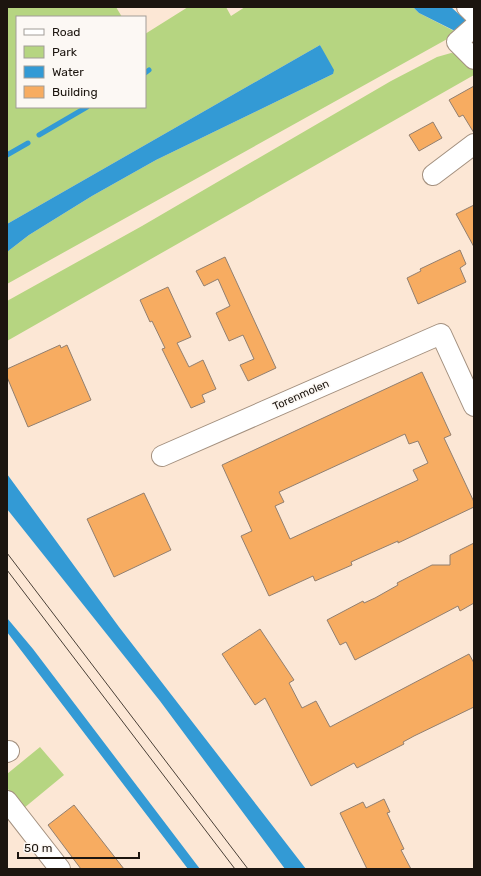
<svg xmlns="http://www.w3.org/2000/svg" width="481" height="876" font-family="Rubik,sans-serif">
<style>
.green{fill:#b6d581}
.water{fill:#339ad5}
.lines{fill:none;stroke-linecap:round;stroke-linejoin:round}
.stream{stroke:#339ad5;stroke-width:5}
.building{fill:#f7ac61;stroke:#927f6f;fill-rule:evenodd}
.minor-casing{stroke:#a3907f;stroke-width:22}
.minor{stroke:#fff;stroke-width:20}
.tram{stroke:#4a4037;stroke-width:1}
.labels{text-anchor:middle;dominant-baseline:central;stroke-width:3;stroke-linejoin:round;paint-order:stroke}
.street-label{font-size:11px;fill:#1c150f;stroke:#fcf8f4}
</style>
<rect width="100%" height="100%" fill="#fce7d5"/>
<!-- green -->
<path class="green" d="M7 7H116L122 17H17V107H145V34L188 7H226L231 16 245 7H413L419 13 458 33 7 284V252L29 235 92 196 156 160 333 74 320 45 7 224Z
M451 53 460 54 474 68V75L7 341V301L142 226 391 81 437 57Z
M40 747 64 775 24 808 7 788V774Z"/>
<!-- water -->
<path class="water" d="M413 7H451L474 28V48L461 34 419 13Z
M320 45 334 70 333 74 156 160 92 196 29 235 7 252V224Z
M7 474 119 627 306 869H285L160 701 7 509Z
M7 618 33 649 200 869H188L7 632Z"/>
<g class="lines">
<!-- stream -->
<path class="stream" d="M145 73 149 70
M39 135 87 107
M7 155 28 143"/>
</g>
<!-- building -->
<path class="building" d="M474 86V133L463 115 459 117 449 100Z
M433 122 442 138 419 151 409 135Z
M474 205V247L456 214Z
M460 250 466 264 460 268 466 282 418 304 407 278 421 271 420 269Z
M225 257 276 368 248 381 240 365 254 359 243 335 229 341 216 313 230 306 218 279 204 286 196 271Z
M168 287 191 337 177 343 189 367 203 360 216 389 202 395 205 402 191 408 162 349 165 348 152 321 150 322 140 300Z
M60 345 61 348 67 345 91 400 28 427 7 377V369Z
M422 372 451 435 444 438 474 502V507L398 543V541L362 557 351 562 352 565 315 581 313 576 269 596 241 536 252 531 222 465ZM405 434 409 444 418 441 428 463 413 470 418 480 290 539 275 506 284 502 279 492Z
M144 493 171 550 114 577 87 519Z
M474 543V603L460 611 458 606 355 660 346 642 340 645 327 620 363 601 364 603 375 598 398 585 397 583 432 565H450V555Z
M260 629 294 680 289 683 302 708 316 701 330 727 469 654 474 663V707L414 736 403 742 404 744 357 768 354 763 311 786 265 698 255 705 222 654Z
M384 799 390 812 387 813 404 849 401 850 411 869H367L340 813 363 802 366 808Z
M74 805 124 869H81L48 825Z"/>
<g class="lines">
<defs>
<path id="minor" d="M467 7 474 14
M474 27 457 42 474 59
M433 175 474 144
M162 456 441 334 474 406
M7 752 9 751
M7 801 60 869"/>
</defs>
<!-- minor casing -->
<use href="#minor" class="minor-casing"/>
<!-- minor -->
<use href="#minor" class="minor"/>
<!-- tram -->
<path class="tram" d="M7 553 248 869
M7 570 235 869"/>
</g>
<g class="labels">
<!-- street labels -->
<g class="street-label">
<text transform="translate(301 395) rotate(-24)">Torenmolen</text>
</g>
</g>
<!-- border -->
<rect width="481" height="876" fill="none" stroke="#1c150f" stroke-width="16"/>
<!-- legend -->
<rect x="16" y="16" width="130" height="92" fill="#fcf8f4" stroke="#a29d98"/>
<rect x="24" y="29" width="20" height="6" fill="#ffffff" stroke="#a29d98"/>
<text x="52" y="36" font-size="12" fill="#1c150f">Road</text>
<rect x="24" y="46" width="20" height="12" fill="#b6d581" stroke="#a29d98"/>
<text x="52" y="56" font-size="12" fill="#1c150f">Park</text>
<rect x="24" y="66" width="20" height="12" fill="#339ad5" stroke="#a29d98"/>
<text x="52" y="76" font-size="12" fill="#1c150f">Water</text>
<rect x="24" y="86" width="20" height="12" fill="#f7ac61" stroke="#a29d98"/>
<text x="52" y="96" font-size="12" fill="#1c150f">Building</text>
<!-- scale -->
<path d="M18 852v6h121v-6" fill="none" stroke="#1c150f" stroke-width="2"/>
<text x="24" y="852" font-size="12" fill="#1c150f" stroke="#fcf8f4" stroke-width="3" paint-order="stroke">50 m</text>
</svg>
